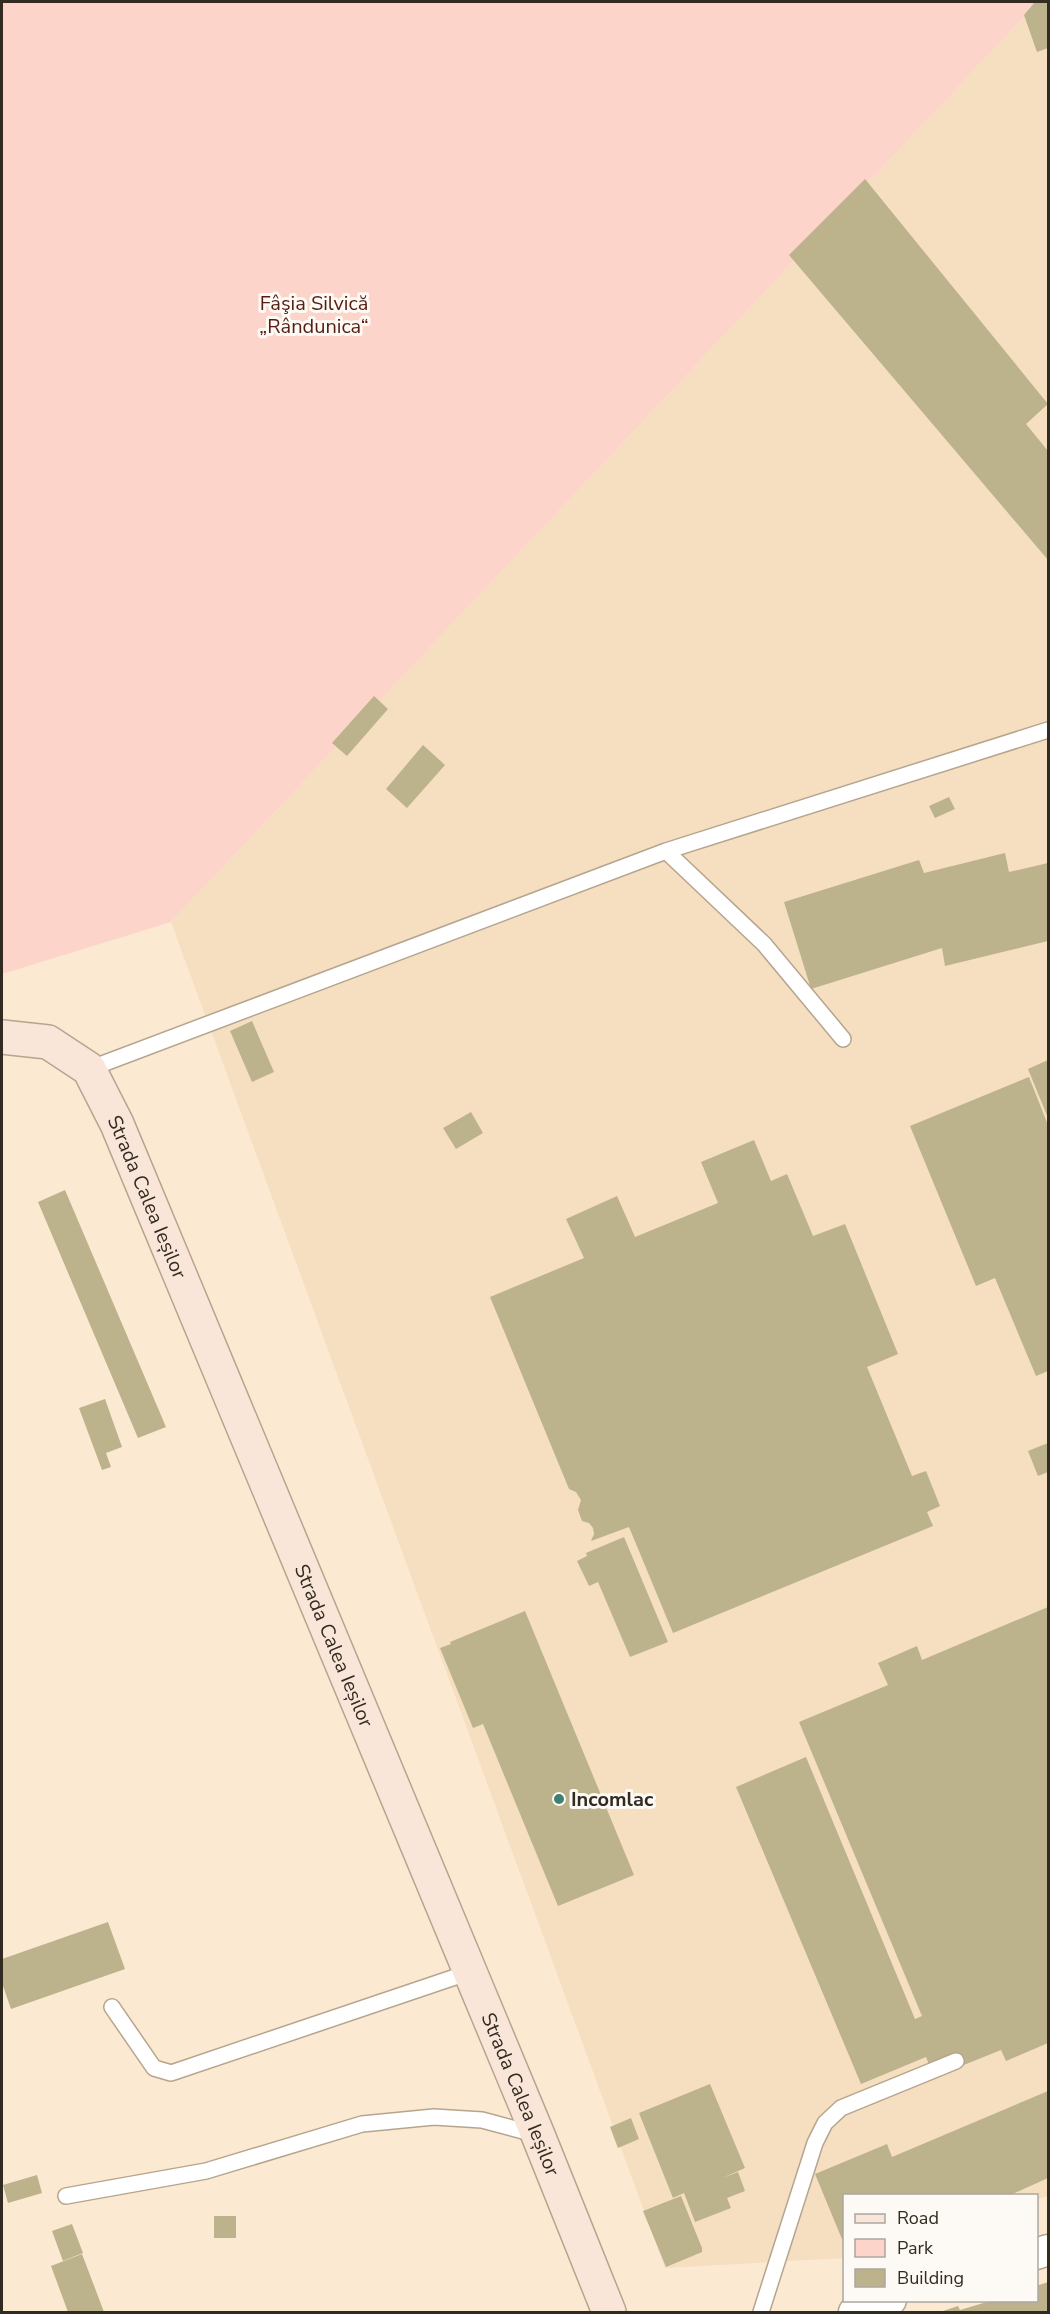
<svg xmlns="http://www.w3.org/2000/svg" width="1050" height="2314" font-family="'Nunito Sans',sans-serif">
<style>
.built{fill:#f6dfc0}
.green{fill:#fdd4ca}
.building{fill:#bcb28c}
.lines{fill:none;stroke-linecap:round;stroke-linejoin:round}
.lane-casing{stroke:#b6a58e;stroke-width:18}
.street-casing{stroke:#b6a58e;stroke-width:33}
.secondary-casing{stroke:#b6a58e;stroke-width:36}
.lane{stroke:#fff;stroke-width:15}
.street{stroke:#fff;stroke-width:30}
.secondary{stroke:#fae6d9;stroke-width:33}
.poi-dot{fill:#3e8072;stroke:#fdf9f4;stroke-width:2}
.labels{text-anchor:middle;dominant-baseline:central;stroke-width:6;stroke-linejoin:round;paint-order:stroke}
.park-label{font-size:20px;fill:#541f12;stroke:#fdf9f4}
.street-label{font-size:20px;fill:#322b21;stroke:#fdf9f4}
.poi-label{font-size:20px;font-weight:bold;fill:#322b21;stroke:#fdf9f4;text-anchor:start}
</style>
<rect width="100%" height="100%" fill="#fce9d1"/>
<!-- built -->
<path class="built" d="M1038 2H1048V2196L1037 2199 1036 2196H844V2258L665 2268 171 922Z"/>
<!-- green -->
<path class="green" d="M2 2H1038L171 922 2 974Z"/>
<!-- building -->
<path class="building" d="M1035 2H1048V48L1037 52 1024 15Z
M865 179 1048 404 1026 424 1048 451V560L789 255Z
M374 696 388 709 347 756 332 743Z
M423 745 445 765 407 808 386 789Z
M949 797 955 809 935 818 929 806Z
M1005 853 1009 872 1048 863V941L945 966 942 948 811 989 784 902 919 860 924 873Z
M252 1021 274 1072 252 1082 230 1031Z
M1048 1060V1118L1028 1069Z
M1029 1077 1048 1125V1371L1036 1376 995 1278 976 1286 910 1126Z
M471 1112 483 1133 456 1149 443 1128Z
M754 1140 771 1181 787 1174 813 1236 845 1224 898 1354 867 1367 912 1476 926 1471 940 1506 927 1512 933 1526 673 1633 629 1527 591 1541 594 1534 593 1528 589 1523 582 1521 578 1510 581 1500 576 1492 569 1489 490 1297 584 1258 566 1219 617 1196 635 1237 718 1203 701 1162Z
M65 1190 166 1427 138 1438 38 1202Z
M105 1399 122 1447 106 1453 111 1467 102 1470 79 1408Z
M1048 1443V1472L1038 1476 1028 1451Z
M624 1537 668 1642 630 1657 598 1582 589 1586 577 1561 587 1556 586 1553Z
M1048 1607V2043L1006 2061 1001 2050 934 2077 926 2057 861 2084 736 1787 806 1757 915 2019 922 2016 799 1722 888 1685 878 1663 917 1646 922 1660Z
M525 1611 634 1875 558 1906 483 1724 473 1728 440 1648 451 1644 450 1642Z
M108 1922 125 1969 11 2009 2 1983V1959Z
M710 2084 745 2168 722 2178 738 2172 745 2191 727 2198 731 2208 695 2222 684 2193 673 2198 639 2113Z
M1048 2091V2178L1008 2196H844V2244L815 2174 887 2144 892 2157Z
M631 2118 639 2139 618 2148 610 2127Z
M37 2175 42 2193 8 2203 3 2185Z
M681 2196 702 2248V2252L666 2267 643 2211Z
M214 2216H236V2238H214Z
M72 2224 83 2253 63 2261 52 2231Z
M82 2254 104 2312H68L51 2266Z
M1048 2282V2312H940L958 2306 960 2310 990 2301H1036V2286Z"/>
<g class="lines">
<defs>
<path id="lane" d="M666 851 764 944 843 1039
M89 1069 666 851 1048 730
M112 2007 154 2068 171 2073 470 1972
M66 2196 206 2171 362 2124 434 2117 482 2120 538 2135
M761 2312 815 2143 825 2123 841 2108 956 2061"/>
<path id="street" d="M1036 2254 1048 2250
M854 2312 891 2300"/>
<g id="secondary">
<path id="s1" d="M2 1037 48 1042 89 1069 117 1124 538 2135 609 2312"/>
</g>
</defs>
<!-- lane casing -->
<use href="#lane" class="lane-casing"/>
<!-- street casing -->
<use href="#street" class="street-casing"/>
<!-- secondary casing -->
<use href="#secondary" class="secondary-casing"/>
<!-- lane -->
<use href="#lane" class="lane"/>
<!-- street -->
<use href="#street" class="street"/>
<!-- secondary -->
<use href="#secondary" class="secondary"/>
</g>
<!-- markers -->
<circle class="poi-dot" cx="559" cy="1799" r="6"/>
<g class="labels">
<!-- park labels -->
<g class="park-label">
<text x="314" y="303">Fâşia Silvică<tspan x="314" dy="23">„Rândunica“</tspan></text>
</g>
<!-- street labels -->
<g class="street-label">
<text stroke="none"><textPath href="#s1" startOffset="236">Strada Calea Ieșilor</textPath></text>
<text stroke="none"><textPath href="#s1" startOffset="722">Strada Calea Ieșilor</textPath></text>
<text stroke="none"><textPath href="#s1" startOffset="1208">Strada Calea Ieșilor</textPath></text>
</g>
<!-- poi labels -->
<g class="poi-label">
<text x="571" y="1799">Incomlac</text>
</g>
</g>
<!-- border -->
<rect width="1050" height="2314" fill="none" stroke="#322b21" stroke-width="6"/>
<!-- legend -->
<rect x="843" y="2194" width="195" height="108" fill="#fdf9f4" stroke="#aca7a0" stroke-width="1.5"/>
<rect x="855" y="2214" width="30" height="9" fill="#fae6d9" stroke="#aca7a0" stroke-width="1.5"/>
<text x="897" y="2224" font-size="18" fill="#322b21">Road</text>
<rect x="855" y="2239" width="30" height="18" fill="#fdd4ca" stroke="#aca7a0" stroke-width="1.5"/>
<text x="897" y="2254" font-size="18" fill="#322b21">Park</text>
<rect x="855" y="2269" width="30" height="18" fill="#bcb28c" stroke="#aca7a0" stroke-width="1.5"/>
<text x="897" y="2284" font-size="18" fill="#322b21">Building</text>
</svg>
